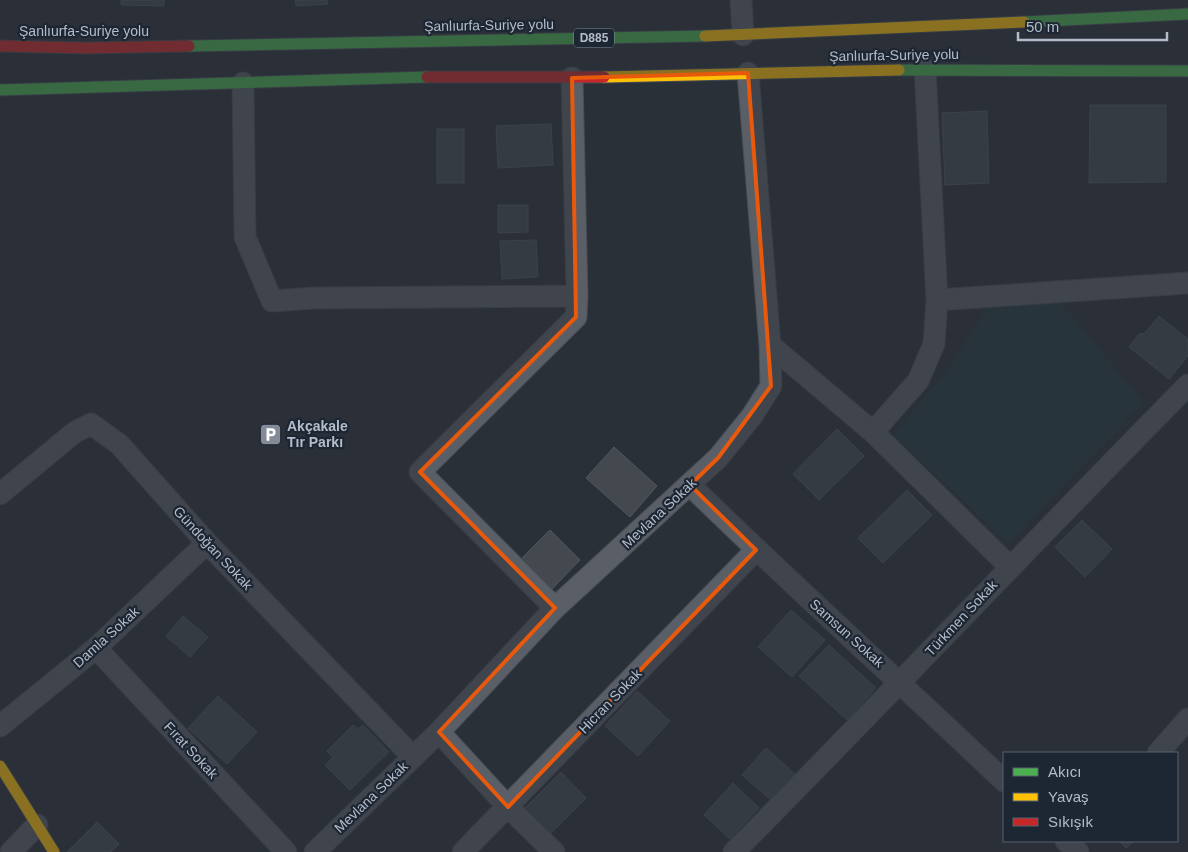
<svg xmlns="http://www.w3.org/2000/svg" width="1188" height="852" font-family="Arial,sans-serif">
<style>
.green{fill:#273a3e}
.building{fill:#444950;stroke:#52575f}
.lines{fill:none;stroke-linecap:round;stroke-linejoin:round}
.street-casing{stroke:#484c53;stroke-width:23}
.fast-casing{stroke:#484c53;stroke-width:13}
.slow-casing{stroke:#484c53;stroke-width:13}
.jam-casing{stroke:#484c53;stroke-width:13}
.street{stroke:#5a5e66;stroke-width:21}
.fast{stroke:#4caf50;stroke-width:11}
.slow{stroke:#ffc107;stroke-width:11}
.jam{stroke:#c62828;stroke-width:11}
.marked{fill:none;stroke:#e8590c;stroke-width:4;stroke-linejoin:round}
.labels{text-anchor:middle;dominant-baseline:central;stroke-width:4.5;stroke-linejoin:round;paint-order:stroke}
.shield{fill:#1d2633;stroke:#878f9c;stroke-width:1}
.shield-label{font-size:12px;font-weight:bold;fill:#b4bcc9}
.street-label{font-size:14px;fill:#b4bcc9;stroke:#1d2633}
.poi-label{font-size:14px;font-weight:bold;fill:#b4bcc9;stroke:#1d2633;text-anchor:start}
</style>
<rect width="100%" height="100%" fill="#2a3038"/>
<!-- green -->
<path class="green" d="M1061 303 1144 403 1008 543 893 435 949 367 987 308Z"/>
<!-- building -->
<path class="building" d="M121 0H164V6L121 5Z
M295 0H327L328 4 296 6Z
M1090 105H1166V182L1089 183Z
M987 111 989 183 945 185 942 113Z
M551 124 553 165 498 168 496 126Z
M437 129H464V183H437Z
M498 205H528V232L498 233Z
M536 240 538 277 502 279 500 241Z
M1159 316 1188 339V356L1169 379 1129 347 1139 334 1145 333Z
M837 429 864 456 819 500 793 474Z
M614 447 657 486 630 517 586 478Z
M907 490 932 515 883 563 858 538Z
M1082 520 1112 549 1085 577 1055 547Z
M550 530 580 560 552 589 521 559Z
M791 610 825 640 792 677 758 647Z
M183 616 208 637 190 657 166 636Z
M829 645 876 688 847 720 799 676Z
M637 691 670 721 638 756 605 726Z
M218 696 257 732 227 764 188 728Z
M353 725 358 729 363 725 389 752 350 790 325 765 333 757 327 751Z
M766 748 795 774 771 800 742 775Z
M561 772 586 798 548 836 523 810Z
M733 783 759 808 730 839 704 815Z
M97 822 119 844 111 852H67Z
M1119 841H1134L1126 848Z"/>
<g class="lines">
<defs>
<path id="street" d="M741 0 743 35
M243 83 245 237 272 301 314 298 577 296
M937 300 1188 283
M770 345 873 432 1009 566
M873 432 918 381 934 344 937 300 925 69
M690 485C793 586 900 682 1004 781
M0 494 75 432 91 424 119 444 207 543 413 757
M555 608 420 472 576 317 577 296 572 78
M96 648 286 852
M0 726 96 648 207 543
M439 732 508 807 554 852
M1158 753 1188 719
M1066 841 1078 852
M11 852 37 825
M315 852 439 732 555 608 718 458 752 416 771 386 770 345 748 73
M463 852 756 550
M734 852C887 698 1036 539 1188 385"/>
<path id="fast" d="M1024 22 1188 14
M189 46 705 36
M899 70 1188 71
M0 90 427 77"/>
<path id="slow" d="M705 36 1024 22
M604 77 899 70
M0 766 54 852"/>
<path id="jam" d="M0 46 86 48 189 46
M427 77H604"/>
</defs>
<!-- street casing -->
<use href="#street" class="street-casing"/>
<!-- fast casing -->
<use href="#fast" class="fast-casing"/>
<!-- slow casing -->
<use href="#slow" class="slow-casing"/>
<!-- jam casing -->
<use href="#jam" class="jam-casing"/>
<!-- street -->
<use href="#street" class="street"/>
<!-- fast -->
<use href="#fast" class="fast"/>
<!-- slow -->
<use href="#slow" class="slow"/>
<!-- jam -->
<use href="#jam" class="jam"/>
</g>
<!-- marked area -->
<path d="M0 0H1188V852H0ZM748 73 771 386 718 458 690 485 756 550 508 807 439 732 555 608 420 472 576 317 572 78Z" fill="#2a3038" fill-opacity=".55" fill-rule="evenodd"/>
<path class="marked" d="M748 73 771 386 718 458 690 485 756 550 508 807 439 732 555 608 420 472 576 317 572 78Z"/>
<!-- icons -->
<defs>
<symbol id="parking-square" viewBox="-11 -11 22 22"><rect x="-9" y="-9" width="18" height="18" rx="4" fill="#848b96" stroke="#1d2633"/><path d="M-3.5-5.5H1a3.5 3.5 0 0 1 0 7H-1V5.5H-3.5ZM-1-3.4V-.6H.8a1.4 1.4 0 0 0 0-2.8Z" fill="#fff"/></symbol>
</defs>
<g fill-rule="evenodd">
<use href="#parking-square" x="258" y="422" width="25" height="25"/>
</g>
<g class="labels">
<!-- shield labels -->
<rect class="shield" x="574" y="28.5" width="40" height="19" rx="4"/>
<g class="shield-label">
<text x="594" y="38">D885</text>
</g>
<!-- street labels -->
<g class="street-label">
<text transform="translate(489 25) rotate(-1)">Şanlıurfa-Suriye yolu</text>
<text x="84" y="31">Şanlıurfa-Suriye yolu</text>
<text transform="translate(894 55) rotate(-1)">Şanlıurfa-Suriye yolu</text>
<text transform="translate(659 513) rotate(-43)">Mevlana Sokak</text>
<text transform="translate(213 548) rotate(47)">Gündoğan Sokak</text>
<text transform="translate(961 618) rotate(-47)">Türkmen Sokak</text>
<text transform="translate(847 633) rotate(42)">Samsun Sokak</text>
<text transform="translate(106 637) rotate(-42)">Damla Sokak</text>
<text transform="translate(610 701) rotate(-46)">Hicran Sokak</text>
<text transform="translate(191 750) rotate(47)">Fırat Sokak</text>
<text transform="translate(371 797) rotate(-44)">Mevlana Sokak</text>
</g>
<!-- poi labels -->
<g class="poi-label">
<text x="287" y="426">Akçakale<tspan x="287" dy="16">Tır Parkı</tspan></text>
</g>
</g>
<!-- legend -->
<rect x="1003" y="752" width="175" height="90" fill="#1d2633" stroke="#59626f"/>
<rect x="1013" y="768" width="25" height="8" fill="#4caf50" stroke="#59626f"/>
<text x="1048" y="777" font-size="15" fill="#b4bcc9">Akıcı</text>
<rect x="1013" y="793" width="25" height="8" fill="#ffc107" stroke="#59626f"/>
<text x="1048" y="802" font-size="15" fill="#b4bcc9">Yavaş</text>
<rect x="1013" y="818" width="25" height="8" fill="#c62828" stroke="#59626f"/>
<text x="1048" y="827" font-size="15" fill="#b4bcc9">Sıkışık</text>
<!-- scale -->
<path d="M1018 32v8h149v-8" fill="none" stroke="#b4bcc9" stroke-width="2.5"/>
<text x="1026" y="32" font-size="15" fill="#b4bcc9" stroke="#1d2633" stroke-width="4" paint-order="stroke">50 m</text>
</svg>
